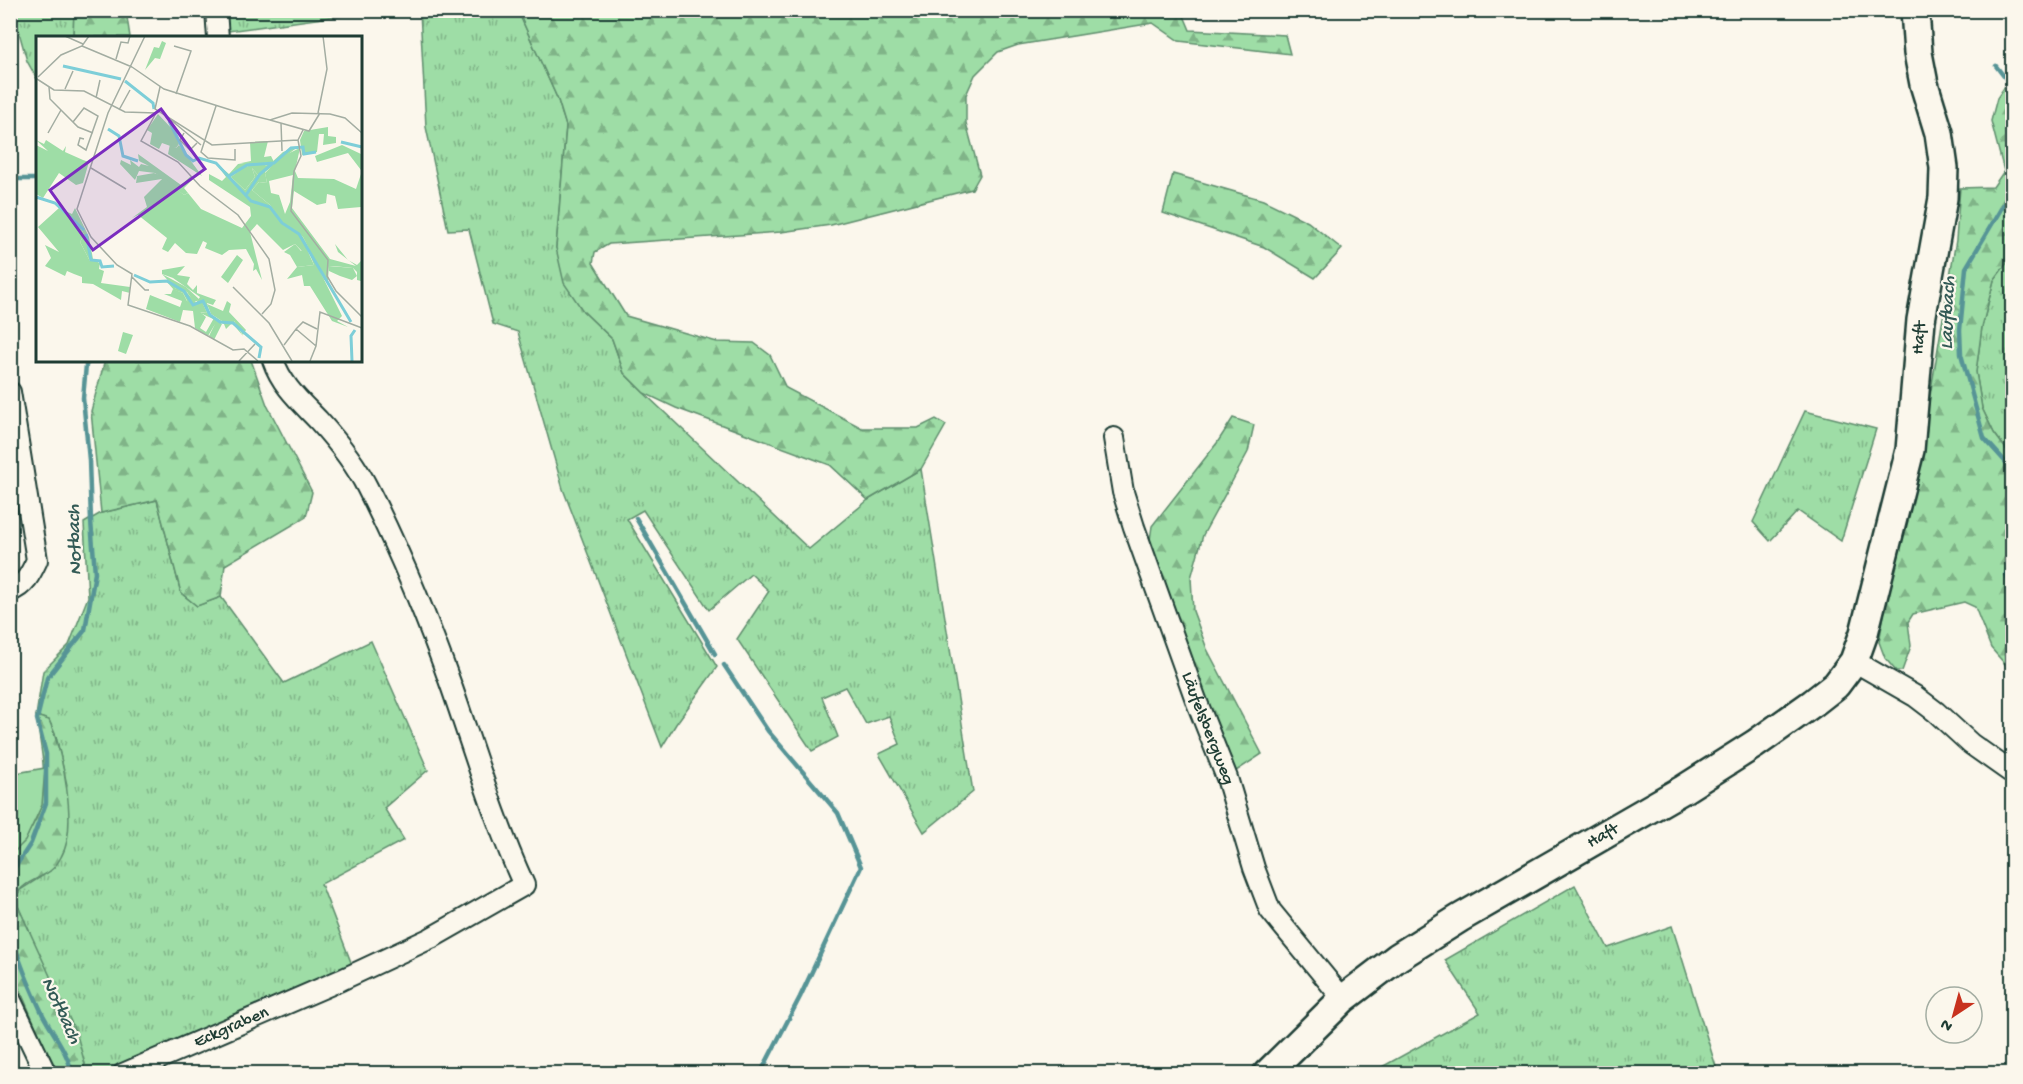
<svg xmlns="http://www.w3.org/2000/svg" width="2023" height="1084" font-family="'Gochi Hand',sans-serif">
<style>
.grass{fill:url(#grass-tufts);stroke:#5e8d6d;stroke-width:1.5}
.forest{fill:url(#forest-firs);stroke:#5e8d6d;stroke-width:1.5}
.park{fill:#9edda6;stroke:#5e8d6d;stroke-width:1.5}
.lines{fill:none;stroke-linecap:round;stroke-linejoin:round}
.stream{stroke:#579496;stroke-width:4.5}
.street-casing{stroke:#1f3d34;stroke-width:24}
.secondary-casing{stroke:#1f3d34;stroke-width:32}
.street{stroke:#fbf7ec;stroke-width:20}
.secondary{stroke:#fbf7ec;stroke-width:27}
.labels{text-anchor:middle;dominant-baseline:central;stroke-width:4.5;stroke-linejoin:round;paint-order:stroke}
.street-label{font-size:18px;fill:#1f3d34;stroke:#fbf7ec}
.water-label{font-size:20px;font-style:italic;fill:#325a55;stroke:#fbf7ec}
.inset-river{fill:none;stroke:#7dced8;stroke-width:3}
.inset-road{fill:none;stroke:#a3ada2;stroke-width:1.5}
.view{fill:#7b2cbf;fill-opacity:0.15;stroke:#7b2cbf;stroke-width:3}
.inset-edge{fill:none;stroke:#1f3d34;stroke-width:3}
</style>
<defs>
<pattern id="grass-tufts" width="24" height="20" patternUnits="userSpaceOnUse" patternTransform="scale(1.5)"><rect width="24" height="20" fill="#9edda6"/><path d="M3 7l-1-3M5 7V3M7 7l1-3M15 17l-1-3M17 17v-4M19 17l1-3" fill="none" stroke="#80b488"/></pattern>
<pattern id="forest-firs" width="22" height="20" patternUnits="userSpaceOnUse" patternTransform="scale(1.5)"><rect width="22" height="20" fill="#9edda6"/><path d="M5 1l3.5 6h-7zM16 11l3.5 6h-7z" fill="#80b488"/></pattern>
</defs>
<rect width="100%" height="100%" fill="#fbf7ec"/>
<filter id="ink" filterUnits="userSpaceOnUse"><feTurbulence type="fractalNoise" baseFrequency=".0167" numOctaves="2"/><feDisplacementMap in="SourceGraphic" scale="12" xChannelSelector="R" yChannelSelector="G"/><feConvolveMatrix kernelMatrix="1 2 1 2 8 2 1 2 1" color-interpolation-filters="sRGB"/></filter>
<g filter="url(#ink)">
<!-- grass -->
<path class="grass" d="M220 10 374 11 221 32Z
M13 11H74L73 37 38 38 37 79 27 61Z
M420 11H518L558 100 566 126 556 248 583 311 612 339 624 373 644 393 809 549 868 500 921 469 973 792 924 832 879 754 900 744 889 716 866 724 845 687 822 697 838 737 812 751 737 639 769 591 751 574 709 610 643 510 627 519 717 667 676 724 662 747 563 489 518 332 493 324 469 229 448 230 426 127Z
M2012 256V457L1994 433 1982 408 1976 372 1982 327 1994 280Z
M1805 411 1876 429 1841 541 1798 511 1770 541 1753 522Z
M157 500 181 593 197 606 221 597 284 683 371 641 428 770 384 808 404 840 321 884 354 970 335 980 107 1072 81 1073 85 1064 18 906 17 896 20 890 50 871 67 785 56 736 49 720 36 716 43 671 69 645 88 597 84 523 101 513Z
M1575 885 1608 948 1672 926 1718 1073H1371L1480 1013 1445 960Z"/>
<!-- forest -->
<path class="forest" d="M74 11H126L130 37H73Z
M518 11H1182L1190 30 1285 35 1290 54 1179 41 1153 23 1018 45 998 52 975 75 966 95V123L980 175 972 189 831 225 781 232 609 244 595 252 593 263 626 316 717 342 754 343 770 355 786 388 862 428H918L936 419 946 425 921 469 868 500 830 465 676 408 644 393 624 373 612 339 583 311 564 283 556 248 566 126 558 100Z
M2012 76V256L1994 280 1982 327 1976 372 1982 408 1994 433 2012 457V672L1991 648 1975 607 1964 602 1913 614 1908 622 1911 646 1902 671H1896L1885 658 1879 642 1885 609 1915 486 1956 240 1960 188 1993 187 2004 171 1991 121 1997 98Z
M1173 174 1263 200 1308 222 1342 249 1315 278 1264 247 1163 213Z
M105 360H251L267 405 312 492 306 517 225 565 221 597 197 606 181 593 157 500 101 513 91 411Z
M1233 418 1254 425 1248 452 1203 535 1191 578 1193 611 1207 649 1262 754 1230 775 1149 547 1152 526 1217 443Z
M36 716 49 720C62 750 79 827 61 857 59 861 54 868 50 871 41 878 19 884 17 896 17 899 18 903 18 906L77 1035 85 1064 81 1073H60L55 1071 11 969 10 855C55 811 45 771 36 716Z"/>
<!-- park -->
<path class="park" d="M45 768 42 805 25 841 11 855V774Z"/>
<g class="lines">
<!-- stream -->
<path class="stream" d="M1996 66 2012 87
M10 179H38
M2012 193 2008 197 1966 268 1960 330 1961 354 1984 438 2012 469
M636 518 715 654
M2012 558 2006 574 2012 587
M724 665 768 731 838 813 861 867 800 997 760 1074
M10 875 31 843 46 803V754L37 719 47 678 85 630 95 573 91 521 89 460 83 398 86 365 89 360
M10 928C17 958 30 987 43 1015 53 1034 68 1052 72 1074"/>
<defs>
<g id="street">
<path d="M216 10 218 38"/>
<path d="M10 392 37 560C31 573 25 586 10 591"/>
<path id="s1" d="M1114 438 1123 492 1134 527 1196 700 1227 778 1254 868 1270 910 1343 999"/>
<path d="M1854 661 1915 696 1936 712 1971 744 2012 773"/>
<path d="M10 999 46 1074"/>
<path id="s2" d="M123 1074 341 980 431 938 524 885C495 822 475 754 452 688 428 620 400 552 367 487 355 463 337 441 319 421 301 402 282 386 273 360"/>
</g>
<g id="secondary">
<path id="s3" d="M1267 1074 1343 999 1398 957 1460 918 1684 789 1755 744 1813 703 1836 685 1854 661 1864 633 1910 450 1921 320 1943 198 1944 168 1939 133 1924 84 1918 53 1915 10"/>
</g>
</defs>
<!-- street casing -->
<use href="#street" class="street-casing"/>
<!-- secondary casing -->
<use href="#secondary" class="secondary-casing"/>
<!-- street -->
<use href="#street" class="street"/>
<!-- secondary -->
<use href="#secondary" class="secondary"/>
</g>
</g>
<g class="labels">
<!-- street labels -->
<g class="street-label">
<text stroke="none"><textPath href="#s3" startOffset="1053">Haft</textPath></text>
<text stroke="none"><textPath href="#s1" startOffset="306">Läufelsbergweg</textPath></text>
<text stroke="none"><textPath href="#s3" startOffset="414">Haft</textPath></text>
<text stroke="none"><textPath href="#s2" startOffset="118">Eckgraben</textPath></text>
</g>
<!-- water labels -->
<g class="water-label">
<text transform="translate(1949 313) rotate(-88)">Laufbach</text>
<text transform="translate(76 540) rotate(-92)">Notbach</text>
<text transform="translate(60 1011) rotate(65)">Notbach</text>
</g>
</g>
<!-- overview -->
<g transform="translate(36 36)">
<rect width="326" height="326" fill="#fbf7ec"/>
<path d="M126 5 130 7 124 23 119 22 109 34 118 11 123 12ZM122 78 138 95 143 108 140 112 126 107 123 113 114 108 116 97 111 94ZM0 104 8 108 10 104 27 115 30 110 29 116 47 124 53 126 54 122 47 147 40 149 23 137 7 162 0 158V109L12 115ZM232 105 228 121 235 120 238 126 205 127 215 125 214 106ZM264 112 259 135 262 142 298 143 320 153 325 138V171L302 173 299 160 291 158 290 167 281 169 258 155 256 172 294 223 320 230 302 216 299 208 312 224 321 229 325 225V245L321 244V236L317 232 297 230H293L292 244H288L267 201 246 186 234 169 216 154 223 146 231 147 229 137 245 121ZM257 139 254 166 249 178 243 159 235 157 233 145ZM102 118 145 149 155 140 157 143 148 152 152 157 148 159 119 137 103 135 99 144 84 128 85 124 95 129 94 124 103 131 105 128 113 130 103 125ZM225 127 233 131 222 139 216 132 219 141 209 154 195 141 208 131ZM23 172 45 192 48 199 44 206 54 225 64 227 63 233 68 235 65 247 94 251V257L86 255 85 264 57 248 46 247V241L38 238 31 235 29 240 9 230 15 222 9 209 23 216 2 191ZM259 208 265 215 270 211 278 229 261 231 254 219 248 216ZM201 219 207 224 192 247 185 241ZM126 238 150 251 164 264 158 266 151 256 140 253ZM137 253 147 257 151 265 167 268 171 277 164 276 170 281 164 292 170 296 178 282 186 288 178 304 173 300 179 288 172 300 159 292 157 275 147 274 144 286 110 273 114 259 144 271 146 265 128 258H135ZM191 265 195 268 193 276 210 294 207 299 198 285H186L175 278 171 268 187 275ZM87 296 97 299 90 318 82 315Z" fill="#9edda6" fill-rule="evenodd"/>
<path d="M134 108 140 112 143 109 166 140 132 118ZM306 109 325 118V134L312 117 281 126 279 120ZM263 110 229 136 231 147 223 146 216 154 234 169 243 183 267 201 306 280 301 285 312 291 296 285 274 250H268L266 239 251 243 261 231 278 229 271 211 266 215 259 208 247 214 221 188 214 196 226 244 220 233 217 235 218 228 210 213 193 214 186 219 169 212 171 207 167 205 161 218 150 217 139 207 132 216 126 213 131 202 102 179 96 182 111 171 108 161 126 143 100 147 101 140 118 137 126 140 148 159 152 157 165 173 206 192 215 180 214 171 173 144V138L186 145 190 141 180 127 193 138 202 128 220 125 235 127 247 116ZM225 127 233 131 222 139 216 132 219 141 209 154 195 141 208 131ZM23 172 36 178 39 172 53 201 57 223 66 229 55 227 44 206 48 199 45 192ZM149 230 141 239 154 241 151 248 157 254 161 249V257L180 264 177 269 171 267 174 278 186 285H198L207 300 196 287 190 293 188 288 162 276 171 277 167 268 154 270 147 257 138 254 131 246 117 247 136 244 140 253 147 252 160 267 164 261 137 242 126 238V234ZM293 230 317 232 321 240 316 244 304 240 293 235Z" fill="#9edda6" fill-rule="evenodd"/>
<path d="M292 91V100L300 101V107L287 109 288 98H283L281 116 266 119 264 104 268 95Z" fill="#9edda6"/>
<path class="inset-river" d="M27 30 85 43M89 45 117 67 118 73M133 85 150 119 157 125 163 122 180 127 215 165 234 171 246 187 263 198 315 286M72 93 83 100 87 120 102 125M305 106 326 111M193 140 211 129 238 127 255 112 267 111 268 118 280 116M210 159 224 138 237 127M0 161 19 167 48 194M50 198 55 224 64 225 66 231 78 230M98 239 114 246 131 245 148 255 157 269 167 265 174 279 184 286 197 287 225 311 223 322M316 325 315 300 319 294"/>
<path class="inset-road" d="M29 0 47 8M109 0 72 77 41 173 55 201 81 229 96 238 92 269 154 290 197 314 208 313 222 325M46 10 96 31M138 10 155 15 140 58M80 23 85 6 92 7 94 0M96 31 128 53 198 75 234 84 256 77 294 78 309 82 326 97M2 41 25 19 46 10 53 0M1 43 18 54 48 55 89 76 120 77M13 51 14 63 42 91 57 97M124 51 119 73 176 109 262 104M29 53 37 35M60 62 64 44M180 70 165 116 172 122 199 124V113M83 74 94 54M120 77 105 105 142 126 164 150 202 179 233 223 239 254 235 268 226 278M282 77 291 33 287 0M135 84 165 109M234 84 273 95 284 77M37 86 48 72 62 80 50 114 42 109 44 102 48 103M245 87 246 115M267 94 262 104 265 120 258 135 255 175 292 224 291 240 300 255 326 281M12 97 25 74M148 97 144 104 154 114 161 107M55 132 90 153M96 241 109 254H113M197 251 233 287 256 325M260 293 267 286 281 293M248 309 260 293 280 310M203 325 219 308M274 325 280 310 284 276 326 292"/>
<path class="view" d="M125 73 169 133 57 214 14 154Z"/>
<rect width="326" height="326" class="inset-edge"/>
</g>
<!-- margin -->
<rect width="2023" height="1084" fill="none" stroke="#fbf7ec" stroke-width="36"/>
<rect x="18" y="18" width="1987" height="1048" fill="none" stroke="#1f3d34" stroke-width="2" filter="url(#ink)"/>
<!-- north arrow -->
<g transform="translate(1954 1015) rotate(216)"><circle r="28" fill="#fbf7ec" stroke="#a3ada2" stroke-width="1.5"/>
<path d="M0-4.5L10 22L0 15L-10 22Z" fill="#c8321e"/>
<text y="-9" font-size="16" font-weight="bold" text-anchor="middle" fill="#1f3d34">N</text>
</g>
</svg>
